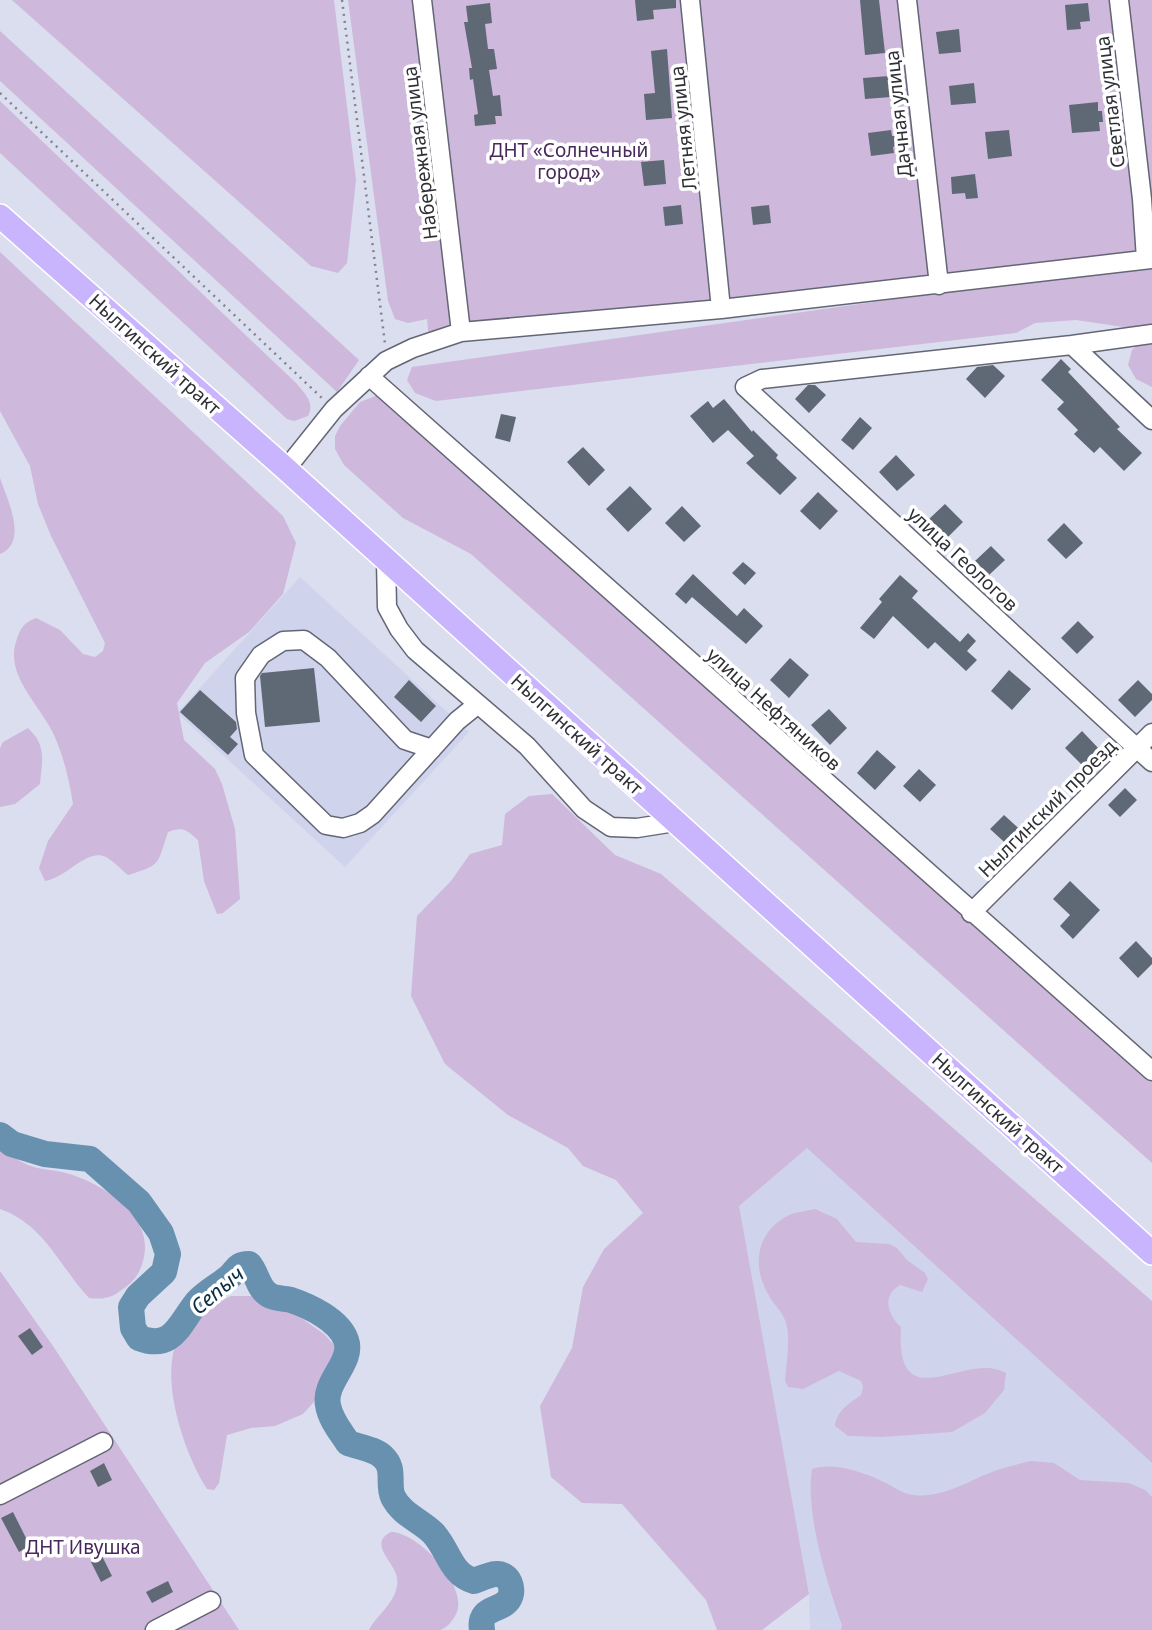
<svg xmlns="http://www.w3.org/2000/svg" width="1152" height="1630" font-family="'Noto Sans',sans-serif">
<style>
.built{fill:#cfd4ec}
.green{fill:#ceb8dc}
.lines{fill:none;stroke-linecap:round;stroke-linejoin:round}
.river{stroke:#6791af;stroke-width:26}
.building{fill:#5f6875}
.minor-casing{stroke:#636674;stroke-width:21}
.major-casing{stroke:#fff;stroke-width:26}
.path{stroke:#81838f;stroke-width:2.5;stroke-dasharray:2 5;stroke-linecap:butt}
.minor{stroke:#fff;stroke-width:18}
.major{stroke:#c9b5fe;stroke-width:23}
.labels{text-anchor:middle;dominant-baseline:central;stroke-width:7;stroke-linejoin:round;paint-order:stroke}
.street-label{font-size:19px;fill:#2f3036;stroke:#fff}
.park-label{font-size:19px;fill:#48275b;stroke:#fff}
.water-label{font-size:21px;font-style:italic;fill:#092e44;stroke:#fff}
</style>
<rect width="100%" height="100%" fill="#dadeef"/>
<!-- built -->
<path class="built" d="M300 577 469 732 345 867 177 713Z
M807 1147 1152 1463V1630H810L809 1593 738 1206Z"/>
<!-- green -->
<path class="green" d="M12 0H334L356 180 347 263 338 273 311 266Z
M348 0H1152V254L429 339 427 319 408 323 395 319 388 301Z
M0 31 359 360 337 392 0 81Z
M0 101 296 383C305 394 315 402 308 416L294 421 287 419 0 153Z
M0 252 283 516 296 543 283 594 249 632 205 663 177 703 184 740 215 769 222 784 235 829 240 899 223 913 217 914 204 881 198 840C187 830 183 826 168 832 157 864 162 865 128 875 121 869 113 861 106 857 86 848 67 878 45 881L39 868 48 841 73 804C69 779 64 758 54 735 41 706 5 676 16 642 20 629 23 623 36 618L60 630 83 654 95 657 103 651 105 643 51 536 38 504 30 466 0 411Z
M1152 263V325L1130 328 1076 320 1035 323 1016 333 436 401 415 393 407 380 412 367Z
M1152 342V387L1136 379 1128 365 1132 350 1137 345Z
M378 395 1152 1079V1163L471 554 403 518 344 465 335 449V436L340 426 360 402Z
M0 478C7 499 29 542 0 554Z
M28 728C47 746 42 760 40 784L15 804 0 807V748L3 742Z
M552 794 615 855 661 874 1152 1301V1463L807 1148 739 1206 809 1594 762 1630H717L706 1600 622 1504 582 1503 551 1477 540 1406 572 1348 583 1287 604 1249 643 1213 616 1180 583 1166 568 1148 508 1115 445 1064 411 996 417 916 451 881 470 854 502 845 505 814 529 796Z
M0 1136C6 1149 11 1157 24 1163 36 1170 52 1169 66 1173 98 1182 147 1210 145 1249 144 1263 139 1277 127 1286 113 1297 106 1300 89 1298 60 1267 44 1224 0 1209Z
M815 1209 837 1219 856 1242 889 1244 897 1248 907 1260 925 1273 928 1279 922 1292 900 1285C881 1296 888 1315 901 1327 895 1423 966 1349 1006 1373L1004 1390 985 1413 952 1432 882 1437 848 1436 835 1426C836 1411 850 1403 861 1395L863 1387 861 1381 839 1371 803 1389 788 1387 785 1381C786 1365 790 1343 787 1327 785 1313 774 1306 768 1294 751 1264 757 1231 789 1215 796 1212 807 1211 815 1209Z
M0 1271 53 1346 239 1630H0Z
M231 1296H262L297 1315 324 1334 334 1345 335 1361 313 1403 303 1414 275 1426 251 1428 227 1435 219 1483 214 1490 207 1489C184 1453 157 1375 180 1335 192 1315 211 1306 231 1296Z
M1031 1461 1054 1463 1080 1480 1129 1483 1145 1490 1152 1497V1630H841L842 1625C827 1583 805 1513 812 1469 832 1461 867 1473 886 1483 892 1486 899 1491 905 1493 935 1503 968 1481 994 1471 1006 1467 1019 1464 1031 1461Z
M391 1532C418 1532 472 1588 455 1616 452 1621 447 1628 440 1630 427 1630 385 1630 369 1630 378 1613 400 1600 397 1578 395 1562 367 1544 391 1532Z"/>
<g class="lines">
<!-- river -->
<path class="river" d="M0 1135 12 1144 45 1154 90 1159 139 1202 161 1233 168 1254 164 1272 138 1296 131 1307 133 1328 139 1338C173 1351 179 1324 197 1302 206 1292 218 1286 228 1278 237 1271 235 1264 249 1264 257 1273 258 1289 269 1295 275 1299 284 1298 291 1300 309 1306 339 1320 346 1340 354 1362 323 1382 328 1405 330 1419 341 1432 348 1443 359 1447 375 1449 383 1457 396 1469 387 1484 393 1497 402 1515 420 1520 433 1533 449 1550 450 1574 474 1581 480 1579 490 1574 496 1574 509 1573 515 1589 509 1599 501 1612 478 1606 482 1630"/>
</g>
<!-- building -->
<path class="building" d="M635 0H676V8L653 10 654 19 637 21Z
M860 0H879L885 53 865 55Z
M490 3 492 23 485 24 488 49H494L497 69 489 70 493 96 500 95 502 116H495L496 124 475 126 474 115 478 114 473 79 470 80 469 68H472L464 22H468L466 6Z
M1088 3 1090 21 1080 22 1081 29 1067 30 1065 5Z
M959 29 961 52 939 54 936 32Z
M667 49 672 118 646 120 644 94 655 93 651 51Z
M889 76 891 97 865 99 863 78Z
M974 83 976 103 951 105 949 86Z
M1098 102V111H1102L1103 122H1099L1100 131 1072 133 1069 105Z
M891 130 892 136H895L896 146 893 147 894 153 871 156 868 133Z
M1009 130 1012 156 988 159 985 132Z
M664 160 666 184 644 186 641 162Z
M975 174 978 198 966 199 965 193 952 194 951 177Z
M681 205 683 224 665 226 663 207Z
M769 205 771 223 753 225 751 207Z
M1061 359 1071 369 1068 372 1120 427 1117 429 1142 453 1124 471 1100 447 1094 453 1074 434 1078 430 1057 409 1064 402 1041 380Z
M993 365 1005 376 985 398 966 379 977 367Z
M808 385H815L826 395 809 413 795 399Z
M724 399 752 432 753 430 778 455 776 458 797 478 780 495 746 463 754 456 728 430 713 443 690 416 708 401 713 408Z
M501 414 516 417 510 442 495 438Z
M860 417 872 428 853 450 841 440Z
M583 447 605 470 589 486 567 462Z
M896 455 915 475 897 491 879 472Z
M630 486 652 509 628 532 606 509Z
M818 492 838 511 820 530 800 511Z
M945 504 963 522 947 538 929 519Z
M682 506 701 526 684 542 665 523Z
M1064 523 1083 543 1066 559 1047 540Z
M991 546 1005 560 989 575 975 561Z
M743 562 756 573 745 585 732 573Z
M693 574 737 616 744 608 763 626 746 644 692 597 686 604 675 594Z
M900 575 918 591 912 598 960 642 968 633 976 641 967 651 977 660 966 671 935 642 928 649 893 616 874 639 860 628 882 602 879 599Z
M1078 621 1094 637 1077 654 1061 638Z
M790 658 809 675 789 698 770 680Z
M314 668 320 722 265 727 260 676 262 673Z
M1009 670 1031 689 1012 710 991 691Z
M409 680 436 706 421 722 394 697Z
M1138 680 1152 694V700L1135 717 1118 700Z
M200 690 236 722 237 729 230 737 238 744 228 755 180 712Z
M829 709 847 728 830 745 811 725Z
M1082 731 1101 751 1084 767 1065 748Z
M877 750 896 767 875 790 857 773Z
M919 769 936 785 920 802 903 786Z
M1125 788 1137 800 1120 817 1108 805Z
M1004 815 1027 836 1014 851 990 829Z
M1070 881 1100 910 1073 939 1060 926 1070 915 1053 899Z
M1136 941 1152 958V964L1138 978 1119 958Z
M30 1328 43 1347 32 1355 18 1336Z
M104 1463 112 1480 98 1487 90 1471Z
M13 1512 30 1546 19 1552 1 1518Z
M102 1556 112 1576 101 1582 91 1562Z
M168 1581 173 1592 152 1603 146 1592Z"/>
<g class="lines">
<defs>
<path id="minor" d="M422 0 461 332
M690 0 721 309
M907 0 939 285
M1119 0 1142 199 1146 259
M1152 334 1072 345 762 379 745 387 1152 762
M1072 345 1152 420
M369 376 1152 1071
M286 469 334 409 386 361 413 348 461 332 721 309 1152 259
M386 561 387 607 399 629 415 650 527 746 584 809 611 827 637 828 675 822
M432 749 405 740 328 658 304 640 283 641 261 655 245 678 246 713 254 755 326 825 343 828 360 823 373 814 457 721 478 704
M971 913 1152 733
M0 1495 103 1442
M155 1630 211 1601"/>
<path id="major" d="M0 216 286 469 1152 1253"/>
</defs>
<!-- minor casing -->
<use href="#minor" class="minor-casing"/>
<!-- major casing -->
<use href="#major" class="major-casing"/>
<!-- path -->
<path class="path" d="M342 0 385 344
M0 93 324 400"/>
<!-- minor -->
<use href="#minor" class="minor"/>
<!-- major -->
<use href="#major" class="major"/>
</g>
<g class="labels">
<!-- street labels -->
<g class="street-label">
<text transform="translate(1110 102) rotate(-97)">Светлая улица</text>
<text transform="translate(898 114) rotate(-96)">Дачная улица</text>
<text transform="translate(683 128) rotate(-96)">Летняя улица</text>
<text transform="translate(420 153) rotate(-97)">Набережная улица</text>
<text transform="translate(155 354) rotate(42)">Нылгинский тракт</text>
<text transform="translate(963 559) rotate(43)">улица Геологов</text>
<text transform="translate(774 709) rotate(42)">улица Нефтяников</text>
<text transform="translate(577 734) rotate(42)">Нылгинский тракт</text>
<text transform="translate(1047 808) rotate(-45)">Нылгинский проезд</text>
<text transform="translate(998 1113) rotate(42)">Нылгинский тракт</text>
</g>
<!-- park labels -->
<g class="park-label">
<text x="569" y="150">ДНТ «Солнечный<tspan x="569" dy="22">город»</tspan></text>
<text x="83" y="1547">ДНТ Ивушка</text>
</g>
<!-- water labels -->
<g class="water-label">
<text transform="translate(217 1290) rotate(-40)">Сепыч</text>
</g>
</g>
</svg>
